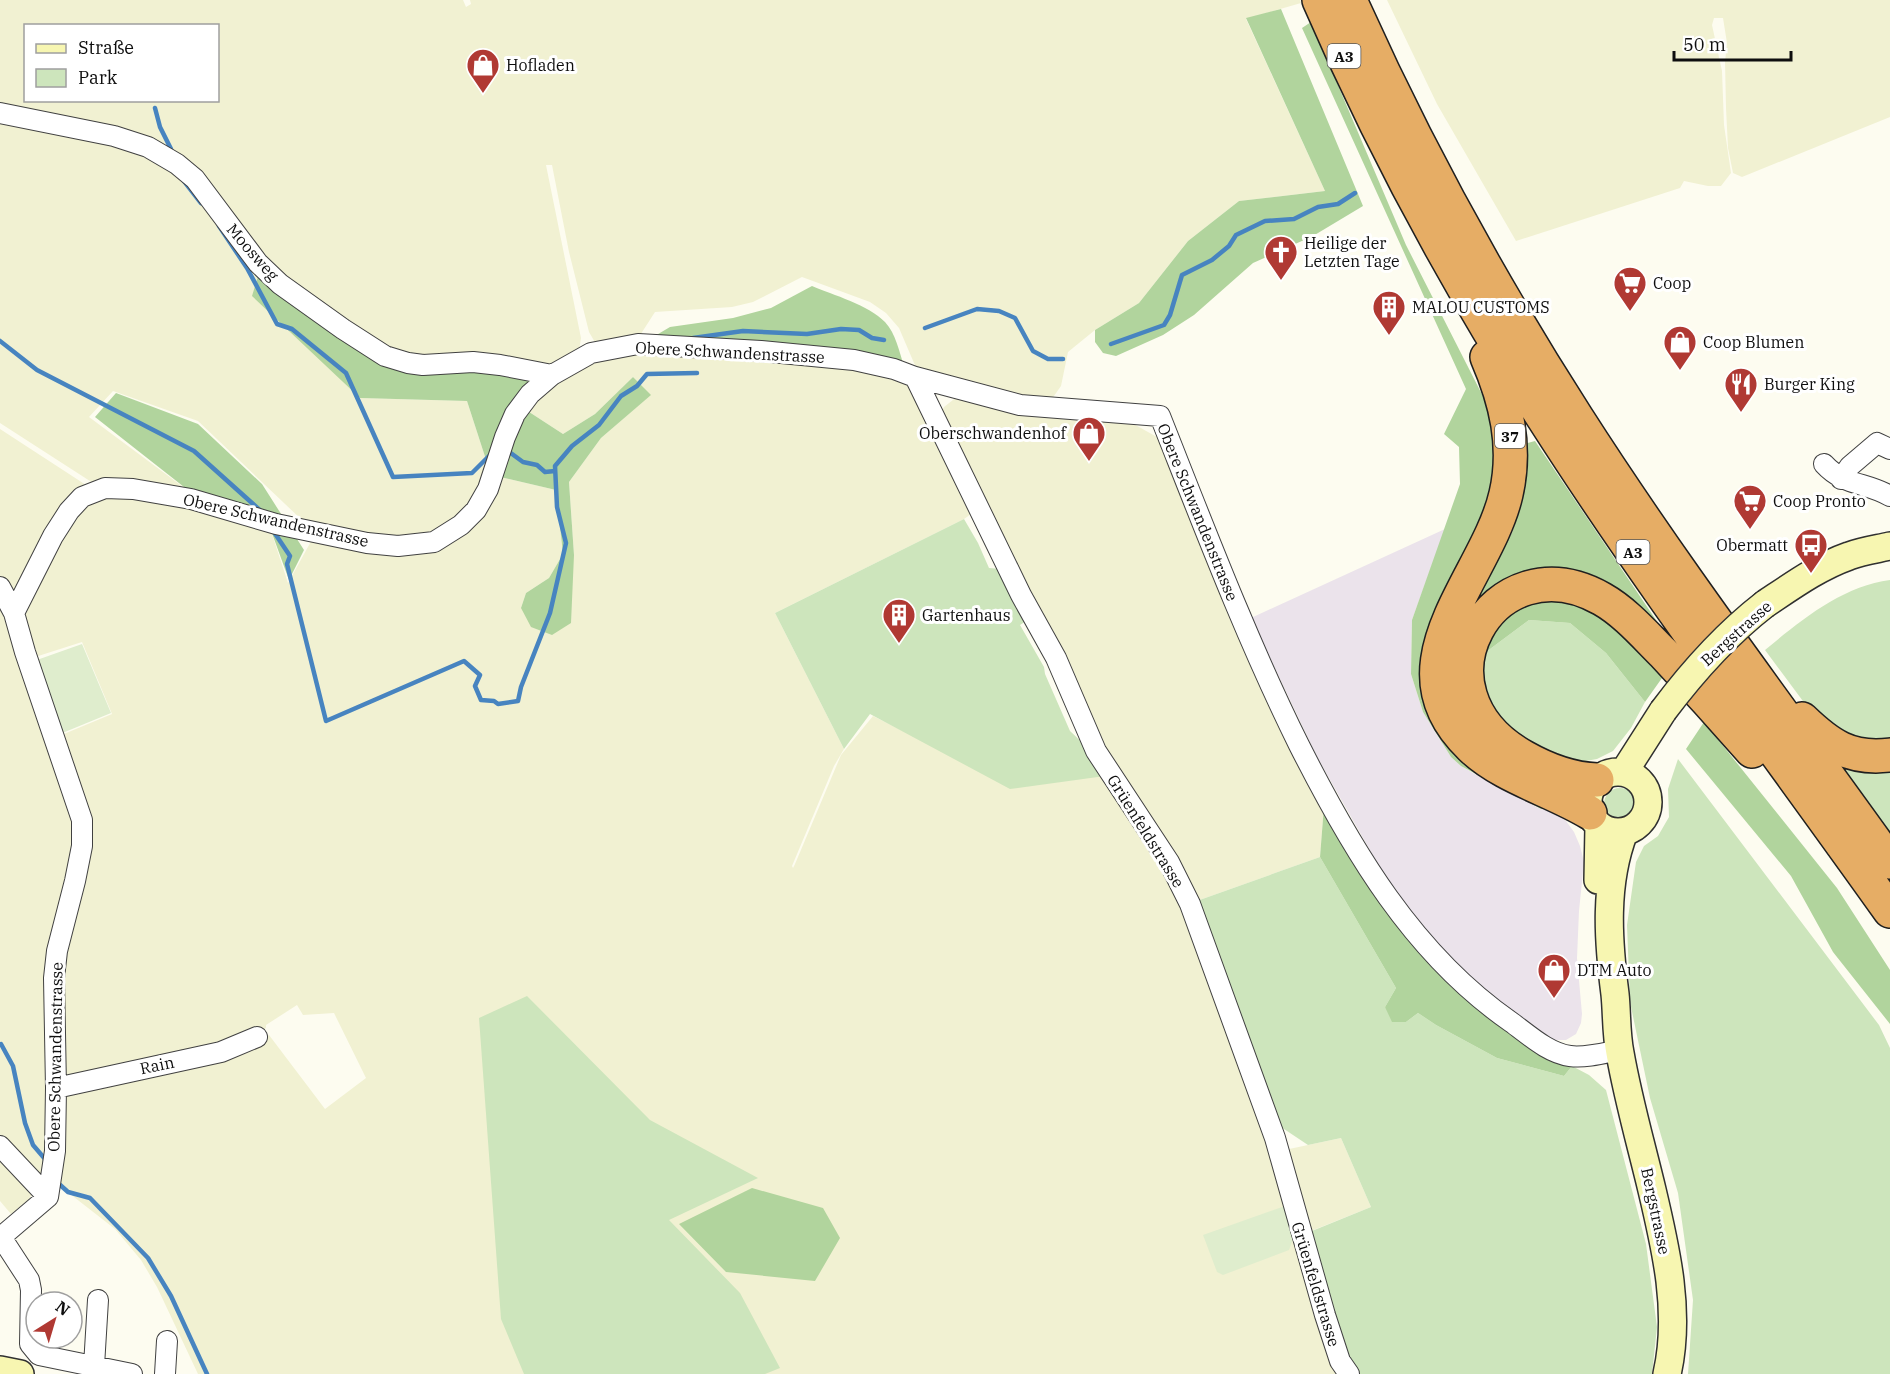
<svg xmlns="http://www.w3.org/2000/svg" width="1890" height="1374" font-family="'IBM Plex Serif',serif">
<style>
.industrial{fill:#ebe3eb}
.farmland{fill:#f1f1d2;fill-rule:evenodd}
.green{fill:#cde5bc}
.forest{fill:#b1d49d}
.pitch{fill:#dfedcd}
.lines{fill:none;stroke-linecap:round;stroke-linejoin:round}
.stream{stroke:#4784c0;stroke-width:4.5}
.minor-casing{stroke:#414141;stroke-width:22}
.secondary-casing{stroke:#303030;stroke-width:30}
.motorway-casing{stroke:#1f1f1f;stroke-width:36}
.minor{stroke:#fff;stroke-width:20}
.secondary{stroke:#f7f6b1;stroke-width:27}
.motorway{stroke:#e6ad65;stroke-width:33}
.secondary-bridge-casing{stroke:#303030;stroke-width:30;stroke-linecap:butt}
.secondary-bridge{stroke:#f7f6b1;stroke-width:27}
.labels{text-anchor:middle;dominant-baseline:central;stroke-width:6;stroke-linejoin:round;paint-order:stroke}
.shield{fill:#fff;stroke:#565656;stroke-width:1.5}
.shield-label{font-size:15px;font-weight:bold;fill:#0e0e0e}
.poi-label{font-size:16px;fill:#0e0e0e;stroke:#fff;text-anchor:start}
.street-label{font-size:16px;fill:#0e0e0e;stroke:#fff}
</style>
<rect width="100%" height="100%" fill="#fdfcf0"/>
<!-- industrial -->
<path class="industrial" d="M1445 529 1412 620 1411 674 1423 712 1451 757 1461 766 1480 777 1541 809 1553 812 1566 821 1574 832 1580 846 1584 862 1579 911 1577 958 1582 1014 1581 1023 1576 1034 1566 1040H1552L1536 1033 1461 972 1398 896 1380 868 1317 757 1251 618Z"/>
<!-- farmland -->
<path class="farmland" d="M0 0H463L466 7 471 4 470 0H1300L1301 3 1246 19 1325 191 1239 201 1188 241 1139 303 1095 330 1068 352 1061 386 1049 403 917 370 899 328 886 313 870 302 802 277 753 302 732 307 655 312 637 340 596 344 589 332 569 252 552 165H546L581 338 579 351 558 367 397 356 282 280 188 168 0 110ZM26 26H218V100H26Z
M1387 0H1890V117L1742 177 1733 173 1728 148 1726 108 1725 62 1727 43 1723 18H1714L1712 25 1722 71 1724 125 1731 173 1721 186H1708L1684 181 1680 188 1516 241 1437 104Z
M0 116 110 139 178 169 360 398 467 401 490 472 483 491 439 536 380 538 305 523 198 421 113 391 89 417 198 498 93 483 0 423Z
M639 349 821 360 906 380 974 512 964 519 775 613 844 749 834 766 792 866 793 868 795 864 841 755 873 716 925 742 1105 776 1164 863 1275 1152 1341 1138 1371 1207 1296 1237 1352 1374H198L157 1287 141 1260 115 1229 56 1183 64 1093 244 1046 269 1035 325 1109 366 1078 334 1013 303 1015 297 1005 266 1025V1028L243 1040 63 1079 58 982 84 857 59 736 112 714 82 642 32 658 15 595 0 579V429L86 485 178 501 269 525 288 583 314 536 428 548 496 476 556 490 563 554 549 578 526 593 521 608 574 555 569 482 601 438 650 395 633 377 595 414 563 434 523 408 586 362Z
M958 396 1121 417 1157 437 1162 443 1324 806 1320 857 1194 902 1123 786 940 416 944 407Z
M0 598 78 819 66 902 46 1172 29 1199 11 1214 0 1201Z"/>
<!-- green -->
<path class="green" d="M964 519 978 543 989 568 1001 569 1029 619 1020 625 1044 667 1045 674 1070 731 1090 750 1105 776 1010 789 870 714 844 749 775 613Z
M1890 580V834L1833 756 1817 720 1765 650C1800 621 1842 586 1890 580Z
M1529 620 1570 623 1606 653 1645 702 1631 728 1613 751 1597 759 1580 762 1555 758 1509 733 1481 686 1482 655Z
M1678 759 1879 1025 1890 1048V1374H1688L1693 1300 1678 1193 1650 1098 1630 1002 1627 925 1636 862 1644 846 1658 836 1669 817 1668 789Z
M1604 804a16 16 0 1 1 32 0a16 16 0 1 1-32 0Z
M1320 857 1396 988 1385 1007 1406 1022 1418 1013 1436 1025 1497 1058 1564 1076 1572 1066 1589 1075 1606 1090 1646 1244 1657 1327 1652 1374H1356L1353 1370 1307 1233 1371 1207 1341 1138 1308 1145 1272 1121 1194 902Z
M527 996 650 1120 758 1178 669 1220 740 1293 780 1368 765 1374H524L501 1319 479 1018Z"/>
<!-- forest -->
<path class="forest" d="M1281 9 1363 206 1313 236 1253 263 1194 315 1163 335 1116 356 1103 353 1095 342V330L1139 303 1188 241 1239 201 1325 191 1246 18Z
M1311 22 1406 245 1495 420 1501 468 1431 645 1556 807 1541 809 1461 766 1451 757 1423 712 1411 674 1412 620 1460 484 1459 447 1444 434 1466 389 1302 28Z
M260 270 385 359 476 366 545 377 523 408 563 434 595 414 633 377 651 395 601 438 569 482 574 555 571 623 552 635 531 627 521 608 526 593 549 578 563 554 556 490 496 476 490 472 467 401 360 398 252 296Z
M812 286C833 295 869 305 885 322 896 334 899 351 904 366L648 340 670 327 733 318 771 308Z
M116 393 198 424 262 484 304 550 289 580 269 525 198 498 95 417Z
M1535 441 1679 654 1645 702 1606 653 1570 623 1529 620 1482 655 1456 628 1471 593 1512 533 1522 501 1526 471 1524 444Z
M1704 722 1837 888 1890 970V1024L1833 952 1791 876 1686 749Z
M1324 806 1511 1034 1572 1066 1564 1076 1497 1058 1436 1025 1418 1013 1406 1022H1392L1385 1007 1396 988 1320 857Z
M752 1188 823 1208 840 1238 815 1281 726 1272 679 1224Z"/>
<!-- pitch -->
<path class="pitch" d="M82 644 111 713 60 734 34 661Z
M1285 1206 1295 1233 1289 1250 1223 1275 1217 1272 1203 1235Z"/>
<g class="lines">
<!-- stream -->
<path class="stream" d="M155 108 160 127 171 149
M184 181 201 203
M219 226 247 268 277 324 292 329 346 373 393 477 472 473 491 454
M925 328 977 309 999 311 1015 318 1033 351 1048 359H1063
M693 338 743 331 807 334 841 329 859 330 872 338 884 340
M0 341 37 370 194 451 262 512
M1111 344 1164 325 1170 315 1182 275 1212 260 1229 246 1236 235 1265 221 1294 219 1318 207 1338 204 1355 193
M508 451 523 462 537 465 545 472 555 471
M272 529 290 556 287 564 326 721 464 661 480 675 475 686 481 700 494 701 498 704 518 701 521 687 550 613 566 543 557 507 555 466 572 446 599 425 621 396 637 386 647 374 697 373
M1 1044 13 1066 25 1123 33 1145 45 1159V1163
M58 1183 68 1192 90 1198 148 1258 171 1296 207 1374"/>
<defs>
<path id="minor" d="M0 113 114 136 148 147 177 164 195 179 258 263 280 284 343 329 385 356 408 363 423 365 473 362 500 365 552 375
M915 377 1021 595 1056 658 1096 751 1169 862 1190 904 1275 1138 1325 1315 1340 1361 1349 1374
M1824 464C1844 486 1866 482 1890 496
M1841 479 1850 466 1877 443 1890 449
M0 587 14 613
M56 1088 221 1052 257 1037
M0 1146 48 1197
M1 1237 29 1280 31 1290 30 1344 39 1355 132 1374
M0 1238 48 1197 55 1151 56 1088 54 978 57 951 75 881 82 846V820L25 652 14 613 53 536 69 511 82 497 105 488 133 489 191 499 276 524 367 543 398 546 434 542 461 525 476 510 488 489 505 437 515 414 530 394 552 375 591 353 638 344 761 351 854 360 894 369 915 377 1020 405 1160 416C1204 527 1246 638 1299 745 1352 850 1413 954 1511 1022 1529 1035 1548 1053 1570 1056 1586 1058 1604 1053 1619 1050
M94 1366 98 1300
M165 1374 167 1341"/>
<path id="secondary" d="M1765 604C1792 586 1818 567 1849 556 1862 551 1877 549 1890 546
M1588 802a30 30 0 1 1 60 0a30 30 0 1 1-60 0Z
M1624 772 1663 711
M1624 832C1604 884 1608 940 1615 994 1617 1013 1616 1034 1620 1053 1628 1099 1641 1144 1652 1190 1666 1249 1681 1313 1667 1374
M1598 880 1599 826
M0 1370 20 1374"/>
<path id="motorway" d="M1319 0C1382 146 1458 286 1544 419 1652 588 1774 748 1890 911
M1350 0C1415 146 1491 284 1577 418 1675 571 1785 715 1890 862
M1487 357C1506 401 1517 446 1506 494 1487 578 1384 664 1471 747 1502 777 1552 790 1590 813
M1802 719C1829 745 1850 760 1890 755
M1597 780C1570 779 1547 770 1524 757 1404 690 1493 537 1602 599 1625 612 1644 634 1663 653 1693 685 1723 718 1752 751"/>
</defs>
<!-- minor casing -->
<use href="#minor" class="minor-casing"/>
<!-- secondary casing -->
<use href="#secondary" class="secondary-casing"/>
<!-- motorway casing -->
<use href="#motorway" class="motorway-casing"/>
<!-- minor -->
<use href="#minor" class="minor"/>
<!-- secondary -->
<use href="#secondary" class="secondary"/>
<!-- motorway -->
<use href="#motorway" class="motorway"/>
<defs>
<path id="secondary-bridge" d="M1663 711C1693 671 1725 635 1765 604"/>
</defs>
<!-- secondary-bridge casing -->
<use href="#secondary-bridge" class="secondary-bridge-casing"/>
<!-- secondary-bridge -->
<use href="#secondary-bridge" class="secondary-bridge"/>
</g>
<!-- icons -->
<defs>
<symbol id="shop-pin" viewBox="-11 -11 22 30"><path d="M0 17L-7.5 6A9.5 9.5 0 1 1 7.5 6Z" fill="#b03933" stroke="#fff"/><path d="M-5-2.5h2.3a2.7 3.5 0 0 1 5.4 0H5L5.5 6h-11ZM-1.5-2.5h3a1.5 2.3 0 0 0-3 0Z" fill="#fff"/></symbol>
<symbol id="church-pin" viewBox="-11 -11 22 30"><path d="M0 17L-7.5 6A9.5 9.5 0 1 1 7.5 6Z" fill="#b03933" stroke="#fff"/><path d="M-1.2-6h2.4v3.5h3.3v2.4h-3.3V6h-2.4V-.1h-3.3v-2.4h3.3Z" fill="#fff"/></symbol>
<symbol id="supermarket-pin" viewBox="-11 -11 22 30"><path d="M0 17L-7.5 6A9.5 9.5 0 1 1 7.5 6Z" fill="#b03933" stroke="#fff"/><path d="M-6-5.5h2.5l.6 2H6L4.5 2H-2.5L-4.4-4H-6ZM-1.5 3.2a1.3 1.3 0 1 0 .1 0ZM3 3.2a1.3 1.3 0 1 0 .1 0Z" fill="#fff"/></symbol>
<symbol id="building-pin" viewBox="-11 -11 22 30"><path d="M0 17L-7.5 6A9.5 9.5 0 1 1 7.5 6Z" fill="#b03933" stroke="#fff"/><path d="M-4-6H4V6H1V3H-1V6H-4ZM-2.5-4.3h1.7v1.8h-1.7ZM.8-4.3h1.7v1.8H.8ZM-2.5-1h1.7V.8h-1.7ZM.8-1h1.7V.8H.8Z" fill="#fff"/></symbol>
<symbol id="restaurant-pin" viewBox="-11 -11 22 30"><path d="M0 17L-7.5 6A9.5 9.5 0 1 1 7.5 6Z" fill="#b03933" stroke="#fff"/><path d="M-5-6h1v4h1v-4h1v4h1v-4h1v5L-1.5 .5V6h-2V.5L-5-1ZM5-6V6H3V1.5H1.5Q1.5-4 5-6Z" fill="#fff"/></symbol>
<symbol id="bus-pin" viewBox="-11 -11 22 30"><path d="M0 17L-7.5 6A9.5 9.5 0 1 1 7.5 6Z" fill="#b03933" stroke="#fff"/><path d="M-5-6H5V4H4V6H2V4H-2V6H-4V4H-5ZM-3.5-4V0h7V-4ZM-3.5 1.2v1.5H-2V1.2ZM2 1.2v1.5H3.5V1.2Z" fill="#fff"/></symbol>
</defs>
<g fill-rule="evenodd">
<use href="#shop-pin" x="464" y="46" width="38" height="52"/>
<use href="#church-pin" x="1262" y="233" width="38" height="52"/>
<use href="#supermarket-pin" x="1611" y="264" width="38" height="52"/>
<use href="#building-pin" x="1370" y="288" width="38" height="52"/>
<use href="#shop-pin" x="1661" y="323" width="38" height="52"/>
<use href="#restaurant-pin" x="1722" y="365" width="38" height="52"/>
<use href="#shop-pin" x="1070" y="414" width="38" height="52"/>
<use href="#supermarket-pin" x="1731" y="482" width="38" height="52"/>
<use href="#bus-pin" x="1792" y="526" width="38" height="52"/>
<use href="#building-pin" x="880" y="596" width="38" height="52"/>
<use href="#shop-pin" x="1535" y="951" width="38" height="52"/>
</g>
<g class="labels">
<!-- shield labels -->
<g class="shield">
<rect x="1327.5" y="44" width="33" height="24" rx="4.5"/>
<rect x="1495" y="424" width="30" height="24" rx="4.5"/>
<rect x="1616.5" y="540" width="33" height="24" rx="4.5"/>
</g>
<g class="shield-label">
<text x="1344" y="56">A3</text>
<text x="1510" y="436">37</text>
<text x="1633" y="552">A3</text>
</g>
<!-- poi labels -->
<g class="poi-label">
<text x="506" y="65">Hofladen</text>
<text x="1304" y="243">Heilige der<tspan x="1304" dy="18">Letzten Tage</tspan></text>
<text x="1653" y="283">Coop</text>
<text x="1412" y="307">MALOU CUSTOMS</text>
<text x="1703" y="342">Coop Blumen</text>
<text x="1764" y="384">Burger King</text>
<text x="1066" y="433" text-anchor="end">Oberschwandenhof</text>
<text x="1773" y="501">Coop Pronto</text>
<text x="1788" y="545" text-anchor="end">Obermatt</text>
<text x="922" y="615">Gartenhaus</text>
<text x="1577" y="970">DTM Auto</text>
</g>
<!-- street labels -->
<g class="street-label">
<text transform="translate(253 252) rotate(49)">Moosweg</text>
<text transform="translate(730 352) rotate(3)">Obere Schwandenstrasse</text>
<text transform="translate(1198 512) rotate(68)">Obere Schwandenstrasse</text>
<text transform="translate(276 520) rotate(13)">Obere Schwandenstrasse</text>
<text transform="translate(1736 633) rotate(-42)">Bergstrasse</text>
<text transform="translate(1146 831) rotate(58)">Grüenfeldstrasse</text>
<text transform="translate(55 1057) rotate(-89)">Obere Schwandenstrasse</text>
<text transform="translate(157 1065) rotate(-12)">Rain</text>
<text transform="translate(1656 1211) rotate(78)">Bergstrasse</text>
<text transform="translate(1316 1284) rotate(73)">Grüenfeldstrasse</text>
</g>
</g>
<!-- legend -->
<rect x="24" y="24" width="195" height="78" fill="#ffffff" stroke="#9f9f9f" stroke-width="1.5"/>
<rect x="36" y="44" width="30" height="9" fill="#f7f6b1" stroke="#9f9f9f" stroke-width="1.5"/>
<text x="78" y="54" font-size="18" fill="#0e0e0e">Straße</text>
<rect x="36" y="69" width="30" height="18" fill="#cde5bc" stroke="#9f9f9f" stroke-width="1.5"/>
<text x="78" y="84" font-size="18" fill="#0e0e0e">Park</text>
<!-- north arrow -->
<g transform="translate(54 1320) rotate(37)"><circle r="28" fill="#ffffff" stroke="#9f9f9f" stroke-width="1.5"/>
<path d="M0-4.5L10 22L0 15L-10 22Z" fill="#b03933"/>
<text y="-9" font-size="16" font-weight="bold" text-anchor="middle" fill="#0e0e0e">N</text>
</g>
<!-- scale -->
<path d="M1674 51v9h117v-9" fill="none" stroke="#0e0e0e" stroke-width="3"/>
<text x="1683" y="51" font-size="18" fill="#0e0e0e" stroke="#ffffff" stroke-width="4.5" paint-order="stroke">50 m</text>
</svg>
